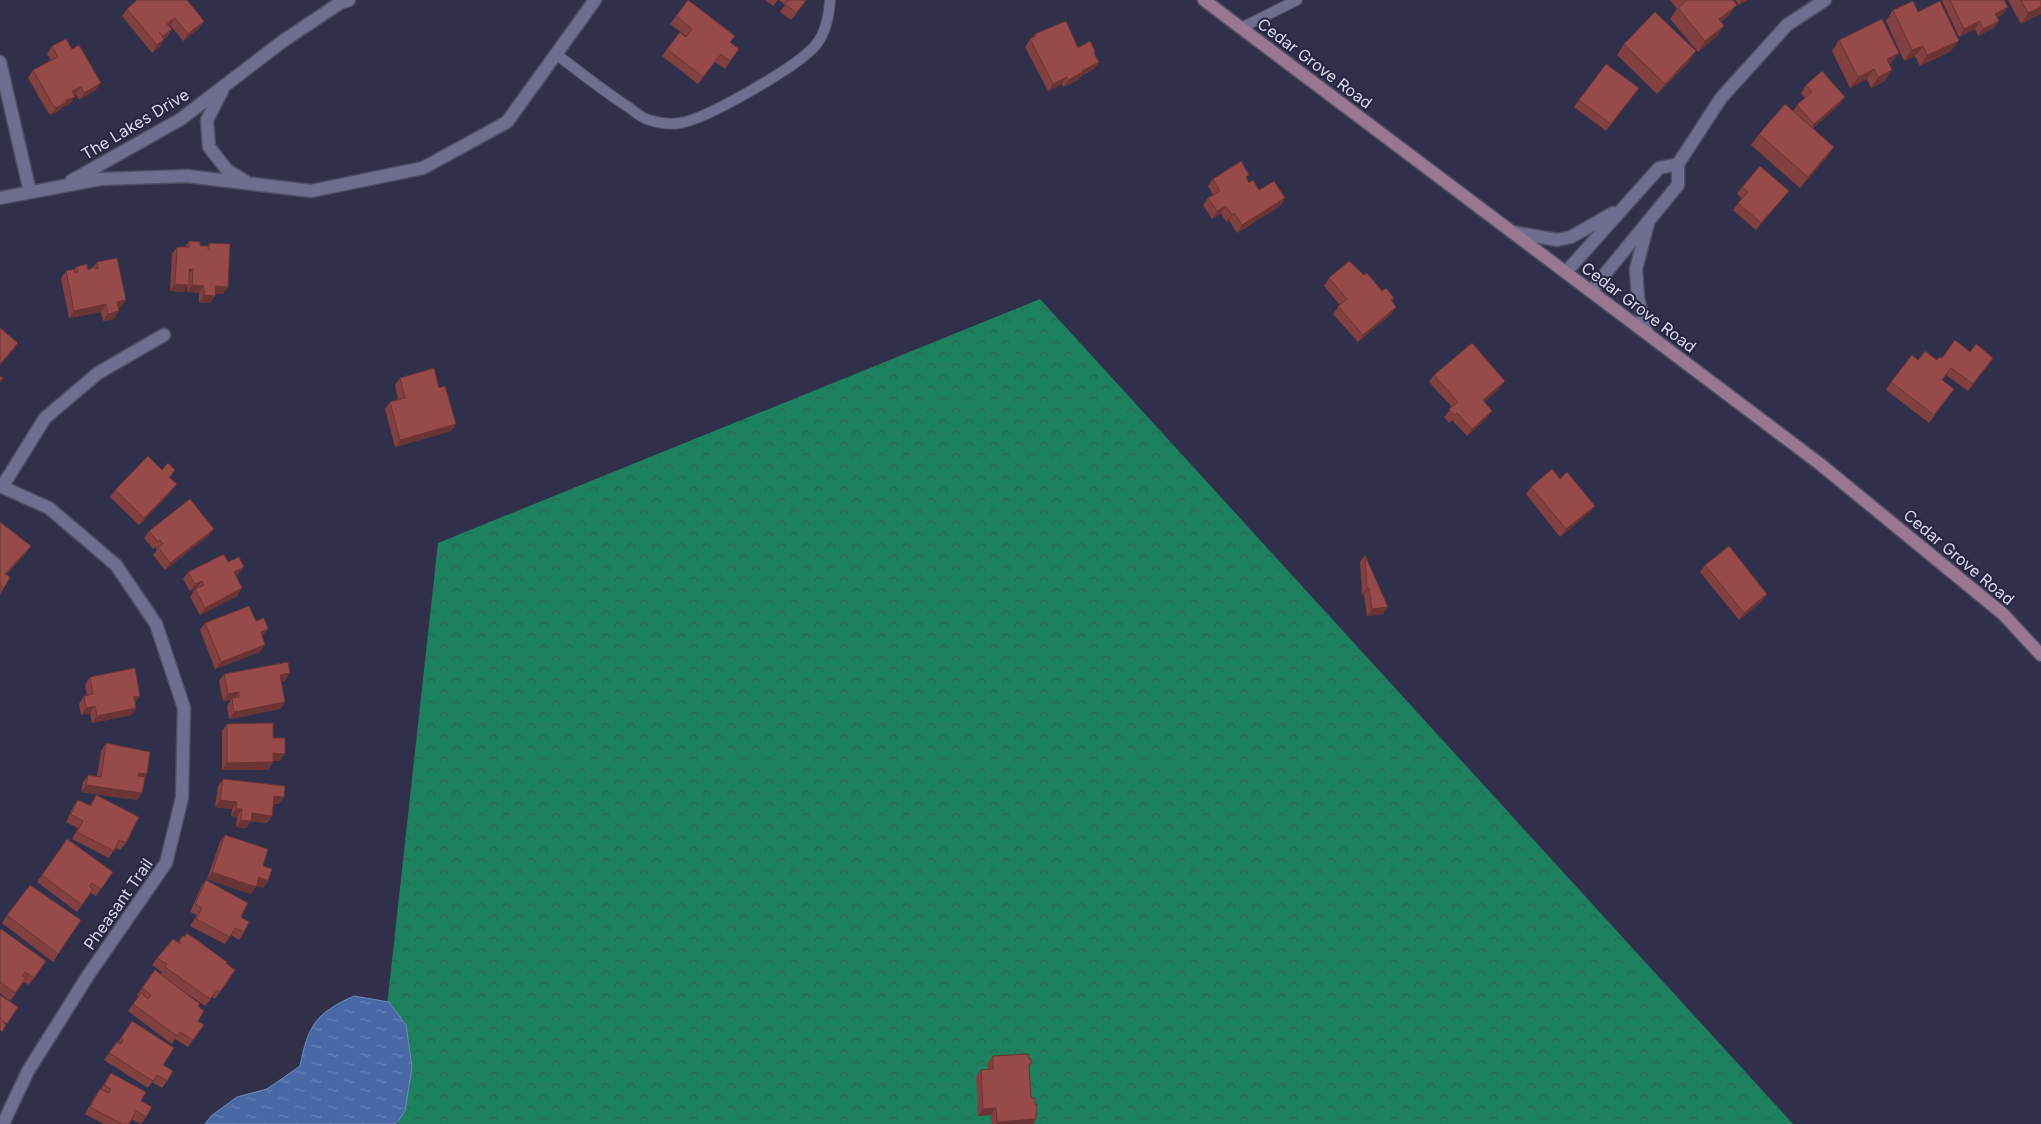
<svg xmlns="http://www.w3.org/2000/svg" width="2041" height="1124" font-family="Inter,sans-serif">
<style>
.forest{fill:url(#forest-crowns)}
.water{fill:url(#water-ripples);stroke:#748aba}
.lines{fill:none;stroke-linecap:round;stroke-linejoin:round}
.lane-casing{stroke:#4e4e64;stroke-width:12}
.street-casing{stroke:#4e4e64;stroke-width:15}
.secondary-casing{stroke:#4e4e64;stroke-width:15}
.lane{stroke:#6e6f8e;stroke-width:10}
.street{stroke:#6e6f8e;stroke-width:12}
.secondary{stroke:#997793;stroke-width:12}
.wall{fill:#824040}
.shaded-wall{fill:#6a3434}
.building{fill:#974a4a;stroke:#6a3434}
.labels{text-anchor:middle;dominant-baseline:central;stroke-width:4;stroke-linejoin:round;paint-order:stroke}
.street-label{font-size:16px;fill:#d9daeb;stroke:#262640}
</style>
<defs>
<pattern id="forest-crowns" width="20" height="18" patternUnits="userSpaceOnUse" patternTransform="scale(1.25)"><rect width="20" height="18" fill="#1d805e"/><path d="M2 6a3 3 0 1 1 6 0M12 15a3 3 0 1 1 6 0" fill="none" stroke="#2b6754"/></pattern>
<pattern id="water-ripples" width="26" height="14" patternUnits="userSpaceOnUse" patternTransform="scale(1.25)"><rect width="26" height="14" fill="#4868a5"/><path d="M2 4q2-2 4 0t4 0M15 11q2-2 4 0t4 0" fill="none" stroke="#6a84b6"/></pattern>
</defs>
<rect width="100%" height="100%" fill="#30304b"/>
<!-- forest -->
<path class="forest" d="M1040 299 1793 1124H398L386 1015 438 543Z"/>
<!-- water -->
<path class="water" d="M354 996 389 1002 406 1025 412 1067 405 1111 396 1124H205L211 1116 237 1097 267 1089 300 1066C308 1025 316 1013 354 996Z"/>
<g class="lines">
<defs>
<path id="lane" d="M1241 28 1297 0
M556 54C580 72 602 90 627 106 634 111 641 118 649 120 659 123 670 125 680 123 707 119 792 69 812 49 825 37 829 17 830 0"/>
<path id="street" d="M0 62 30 192
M222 91 207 120 209 147 227 170 245 181
M71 181 181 119 283 41 340 3 349 0
M0 198 101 179 187 176 311 191 423 168 507 122 595 0
M1512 232 1557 240 1571 237 1613 213
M1566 272 1659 168 1678 164
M1591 291 1678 185V164L1721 98 1787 25 1825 0
M1647 333 1638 298 1636 269 1648 223
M0 486 49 508 116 565 156 624 184 708 182 798 166 863 89 974 28 1071 3 1124
M2 487 45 418 98 373 164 335"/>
<path id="secondary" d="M1204 0 1820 464 2003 614 2041 655"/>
</defs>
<!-- lane casing -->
<use href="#lane" class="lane-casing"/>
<!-- street casing -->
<use href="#street" class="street-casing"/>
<!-- secondary casing -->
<use href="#secondary" class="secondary-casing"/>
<!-- lane -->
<use href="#lane" class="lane"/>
<!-- street -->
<use href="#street" class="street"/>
<!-- secondary -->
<use href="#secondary" class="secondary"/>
</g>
<!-- wall -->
<path class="wall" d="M765 0H778L773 6Z
M779 0H807L791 20 780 12 785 5Z
M1670 0H1733L1729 15 1721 22 1717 36 1698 52 1670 19 1677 9Z
M1735 0H1747L1739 5Z
M1943 0H2004L2003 14 1997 17 1994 28 1978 36 1975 29 1959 37 1942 1Z
M2008 0H2041L2021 24Z
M127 9 204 21 199 28 183 41 170 25 169 26 172 29 167 37 164 39 159 47 152 53 122 16Z
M1893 10 1918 12 1951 51 1920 66 1915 56 1904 61 1886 21Z
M676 16 730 42 739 49 725 69 715 62 698 84 662 56 667 49 686 36 670 24Z
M1035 34 1094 53 1099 62 1094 69 1081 76 1078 80 1063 87 1062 84 1048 91 1025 47 1030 39 1033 38Z
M1839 40 1899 53 1891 63 1890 64 1885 81 1871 88 1867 79 1850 88 1832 51Z
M1624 44 1696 51 1689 62 1657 94 1617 55Z
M52 46 96 90 79 100 76 94 74 95 70 104 62 107 60 110 51 115 50 113 49 114 28 78 33 70 51 60 47 54Z
M1606 64 1639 88 1606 131 1574 107Z
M1806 85 1845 97 1840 104 1813 128 1827 157 1800 188 1751 145 1759 134 1793 111 1797 105 1805 98 1801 93Z
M1247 178 1249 183 1259 190 1285 198 1280 206 1237 233 1229 220 1226 222 1221 213 1212 219 1203 205 1208 198 1213 195 1208 186 1213 179Z
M1742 187 1783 198 1756 230 1733 210 1742 198 1737 194Z
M189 241 200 246H207L210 243 228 287 223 294H216L210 303H199V293L187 292 188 286 184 292 170 291 172 254 177 247H185Z
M97 262 121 307 119 308V311L114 319 103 321 101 312 69 318 61 278 66 271 74 270 76 267 89 270 91 268 93 267Z
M1364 275 1382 291 1394 298 1392 301 1396 307 1391 314 1358 342 1333 314 1340 305 1324 286 1329 278Z
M1970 352 1993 358 1968 391 1946 375 1942 380 1954 389 1929 423 1886 390 1891 382 1918 360H1937Z
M1434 375 1500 388 1484 402 1487 418 1467 436 1452 420 1449 423 1444 417 1452 407 1429 382Z
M400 378 439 388 456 424 451 431 395 447 385 409 390 402 398 399 395 385Z
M162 470H175L170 478 172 491 139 525 110 497 115 490Z
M1560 479 1595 506 1589 513 1560 537 1526 494 1531 487Z
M0 522 31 546 26 553 6 575 4 588 0 594Z
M214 529 208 536 165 570 153 555 157 550 155 547 153 549 144 538 149 531Z
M1365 555 1388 607 1383 614 1367 616 1364 595H1362L1360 562Z
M228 562 239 574 236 576 242 588 237 596 200 615 190 597 195 589 197 588 190 591 183 579 188 572Z
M1705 565 1762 601 1739 620 1700 572Z
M205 623 263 636H262L260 652 215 669 200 630Z
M224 674 285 681H281L285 702 280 709 229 719 227 706 231 700 223 701 219 681Z
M90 677 135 703 136 708 131 715 92 723 90 713 81 715 79 704 84 696H87L85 684Z
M227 724 273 738 280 761H273V762L268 770H222V731Z
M106 743 145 777 142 793 137 800 81 792 83 782 88 775 97 776 101 751Z
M223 779 284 797 279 804H273L272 816 267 823 251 821 246 828 236 827 237 817 231 816 232 809 215 807 218 786Z
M96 795 126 843 120 850 115 848 109 858 72 839 78 828 66 822 73 807 78 800 90 805Z
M225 835 263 866 268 881 263 888 256 885 251 894 207 879 220 842Z
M67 839 113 872 96 896 91 893 77 912 37 882Z
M206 880 241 917 244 932 239 940 231 935 225 944 190 926 197 915 190 912 201 887Z
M7 915 81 920 53 962 2 923Z
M0 930 46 961 29 985 24 982 10 1001 0 993Z
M183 936 235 970 215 999 212 997 205 1006 169 981 198 1006V1021L204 1025 188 1047 175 1039 172 1044 128 1011 138 997 137 995 155 970 160 974 162 972 152 965 157 958 178 942Z
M132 1021 163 1065 167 1081 162 1088 152 1082 148 1088 104 1060 117 1042H118Z
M993 1056 1029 1059 1031 1064 1029 1066 1031 1098 1036 1119 1033 1124H992L991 1115 978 1116 976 1077 981 1070 988 1069 987 1064Z
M111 1073 141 1101 146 1117 141 1124 131 1119 129 1124H104L85 1114 95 1096 100 1089H101Z"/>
<!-- shaded-wall -->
<path class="shaded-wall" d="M1742 0H1747L1739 5Z
M1737 5 1729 15 1711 30 1719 19Z
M2008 7 2003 14 1990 21 1995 14Z
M2041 7V14L2021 24 2028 13Z
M175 18 170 25 162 32 167 24Z
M204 21 199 28 183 41 188 34Z
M1980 21 1975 29 1959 37 1964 29Z
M1999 21 1994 28 1978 36 1983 29Z
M1724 26 1717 36 1698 52 1705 41Z
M172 29 167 37 158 43 163 36Z
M164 39 159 47 152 53 157 45Z
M1959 41 1951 51 1920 66 1927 55Z
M1923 46 1915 56 1904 61 1912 50Z
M1696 51 1689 62 1657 94 1665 84Z
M1899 53 1891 63 1879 70 1887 59Z
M1099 62 1094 69 1081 76 1078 80 1063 87 1068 80 1082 71Z
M1874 69 1867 79 1850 88 1858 77Z
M1892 70 1885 81 1871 88 1878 77Z
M1067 77 1062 84 1048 91 1053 84Z
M101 83 96 90 79 100 84 93Z
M81 87 76 94 67 99 72 91Z
M75 97 70 104 62 107 60 110 51 115 56 108 66 100Z
M1845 97 1840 104 1809 131 1814 124Z
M1834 147 1827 157 1800 188 1808 177Z
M1789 191 1783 198 1756 230 1761 223Z
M1285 198 1280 206 1237 233 1242 225Z
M1226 206 1221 213 1212 219 1217 211Z
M1234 213 1229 220 1226 222 1232 215Z
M189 269H193L188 276Z
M175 284 189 285 184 292 170 291Z
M192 285 204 286 199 293 187 292Z
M216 286 228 287 223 294H211Z
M204 295 215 296 210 303H199Z
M126 300 121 307 112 309 117 302Z
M106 304 101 312 69 318 74 311Z
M1396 307 1391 314 1358 342 1363 335Z
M119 311 114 319 103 321 108 314Z
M18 343 13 351 0 365V364Z
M1505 381 1500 388 1478 408 1483 400Z
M1492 411 1487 418 1467 436 1472 429Z
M456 424 451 431 395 447 400 440Z
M177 484 172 491 139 525 144 518Z
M1595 506 1589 513 1560 537 1566 529Z
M214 529 208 536 165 570 170 563Z
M31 546 26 553 0 581 5 574Z
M244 567 239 574 229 580 234 572Z
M202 581 197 588 190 591 195 584Z
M242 588 237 596 200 615 205 608Z
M1367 588H1369L1364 595H1362Z
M1767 594 1762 601 1739 620 1744 613Z
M1388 607 1383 614 1367 616 1372 609Z
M268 629 263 636 256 639 261 632Z
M265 645 260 652 215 669 221 662Z
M290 673 285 681 275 683 280 675Z
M239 692 234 700 232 698 231 700 223 701 228 694Z
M140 696 135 703 129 705 134 697Z
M285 702 280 709 229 719 234 712Z
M95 706 90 713 81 715 86 708Z
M136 708 131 715 92 723 97 716Z
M273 753 285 754 280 761H268Z
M273 762 268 770H222L227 763Z
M139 773 147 774 142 781 134 780Z
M86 785 142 793 137 800 81 792Z
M274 796 284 797 279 804 269 803Z
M220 800 237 802 232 809 215 807Z
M236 809H242L237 817 231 816Z
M252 813 272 816 267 823 247 821Z
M241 820 251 821 246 828 236 827Z
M212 872 256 887 251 894 207 879Z
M259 877 268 881 263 888 254 885Z
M996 1108 991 1115 978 1116 983 1109Z
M1036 1119 1033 1124H996L997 1122Z"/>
<!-- building -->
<path class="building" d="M137 0H187L204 21 188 34 175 18 167 24 172 29 163 36 159 32 164 39 157 45 127 9Z
M688 0 735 36 730 42 739 49 730 61 721 54 703 77 667 49 680 32 686 37 692 29 676 16Z
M789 0H806L796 13 785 4Z
M1686 0H1733L1737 5 1719 19 1724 26 1705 41 1678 8 1686 1Z
M1950 0H2004L2008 7 1995 14 1999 21 1983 29 1980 21 1964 29Z
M2021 0H2041V7L2028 13Z
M1913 1 1918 12 1940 1 1959 41 1927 55 1923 46 1912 50 1893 10Z
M1655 12 1696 51 1665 84 1624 44Z
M1882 19 1899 53 1887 59 1892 70 1878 77 1874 69 1858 77 1839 40Z
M1066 21 1078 48 1090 41 1095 51 1094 53 1099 62 1082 71 1083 72 1068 80 1067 77 1053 84 1030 39 1036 36 1035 34Z
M66 39 72 49 79 45 101 83 84 93 81 87 72 91 75 97 66 100 65 103 56 108 55 106 54 107 33 70 58 57 52 46Z
M1606 64 1639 88 1611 124 1579 100Z
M1822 71 1845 97 1814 124 1797 105 1812 92 1806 85Z
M1785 104 1834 147 1808 177 1759 134Z
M1241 161 1249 175 1246 177 1249 183 1253 180 1259 190 1274 181 1285 198 1242 225 1234 213 1232 215 1226 206 1217 211 1208 198 1220 191 1213 179Z
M1760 166 1789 191 1761 223 1738 203 1748 192 1742 187Z
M189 241 200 242V246H208V249L210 243 230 244 228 287 216 286 215 296 204 295V286L192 285 193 269H189V285L175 284 177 247H189Z
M117 258 126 300 117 302 119 311 108 314 106 304 74 311 66 271 74 269 75 273 78 272 76 267 87 264 88 270 91 269V268L95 267V269L98 268 97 262Z
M1349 261 1364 275 1367 273 1382 291 1386 288 1394 298 1391 300 1396 307 1363 335 1338 306 1347 299 1329 278Z
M0 328 18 343 0 364Z
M1955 340 1970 352 1976 344 1993 358 1973 384 1951 368 1942 380 1954 389 1934 415 1891 382 1912 355 1918 360 1925 351 1937 360 1939 357 1942 358Z
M1472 343 1505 381 1483 400 1492 411 1472 429 1457 413 1455 415 1449 409 1458 402 1434 375Z
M434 368 439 388 445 386 456 424 400 440 390 402 405 398 400 378Z
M0 376 3 378 0 382Z
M148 456 162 470 168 463 175 470 169 477 177 484 144 518 115 490Z
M1552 469 1560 479 1567 472 1595 506 1566 529 1531 487Z
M190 499 214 529 170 563 158 547 163 544 160 540 158 542 149 531Z
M0 522 31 546 5 574 10 577 4 588 0 584Z
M1729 546 1767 594 1744 613 1705 565Z
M224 554 228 562 239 557 244 567 234 572 242 588 205 608 195 589 204 585 202 581 195 584 188 572Z
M1365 555 1388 607 1372 609 1369 588H1367Z
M249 606 256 621 264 618 268 629 261 632 265 645 221 662 205 623Z
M288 662 290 673 280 675 285 702 234 712 232 698 239 697V692L228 694 224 674Z
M135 668 140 696 134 697 136 708 97 716 95 706 86 708 84 696 93 694 90 677Z
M273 723V738H285V754L273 753V762L227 763V724Z
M106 743 150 752 147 774 139 773 138 776 145 777 142 793 86 785 88 775 101 777Z
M223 779 285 786 284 797 274 796 272 816 252 813 251 821 241 820 242 809H236L237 802 220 800Z
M96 795 139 817 126 843 119 840 114 851 77 832 83 821 71 814 78 800 91 806Z
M225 835 268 849 263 866 272 869 268 881 259 877 256 887 212 872Z
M67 839 113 872 101 889 92 883 89 886 93 889 82 905 42 875Z
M206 880 248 903 241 917 249 922 244 932 235 928 230 937 196 919 202 908 195 904Z
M30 885 81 920 58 954 7 915Z
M1 929 46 961 34 978 25 972 22 976 26 978 15 993 0 982V930Z
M187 933 227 962 226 963 235 970 220 992 217 990 210 999 165 967 167 964 157 958 173 939 180 944 181 942 179 941 183 936H185Z
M155 970 200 1004 198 1006 204 1011 198 1021 204 1025 193 1040 180 1032 177 1036 133 1004 141 993 148 999 151 995 142 988Z
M0 995 18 1007 7 1024 2 1021 6 1025 2 1032 0 1030Z
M132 1021 174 1048 163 1065 173 1071 167 1081 157 1075 153 1081 109 1053 117 1042 121 1044 123 1040 121 1038Z
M1028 1054 1029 1059H1031V1064H1029L1031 1098H1035V1105L1037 1104 1036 1119 997 1122 996 1108 983 1109 981 1070 993 1069V1056Z
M111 1073 146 1092 141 1101 152 1107 146 1117 136 1111 129 1124H122L90 1107 100 1089 109 1093 111 1089 104 1085Z"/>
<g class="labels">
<!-- street labels -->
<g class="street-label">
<text transform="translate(1315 63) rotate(37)">Cedar Grove Road</text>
<text transform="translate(135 124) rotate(-31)">The Lakes Drive</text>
<text transform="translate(1639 307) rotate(37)">Cedar Grove Road</text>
<text transform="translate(1959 557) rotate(40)">Cedar Grove Road</text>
<text transform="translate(118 904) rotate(-55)">Pheasant Trail</text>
</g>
</g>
</svg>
